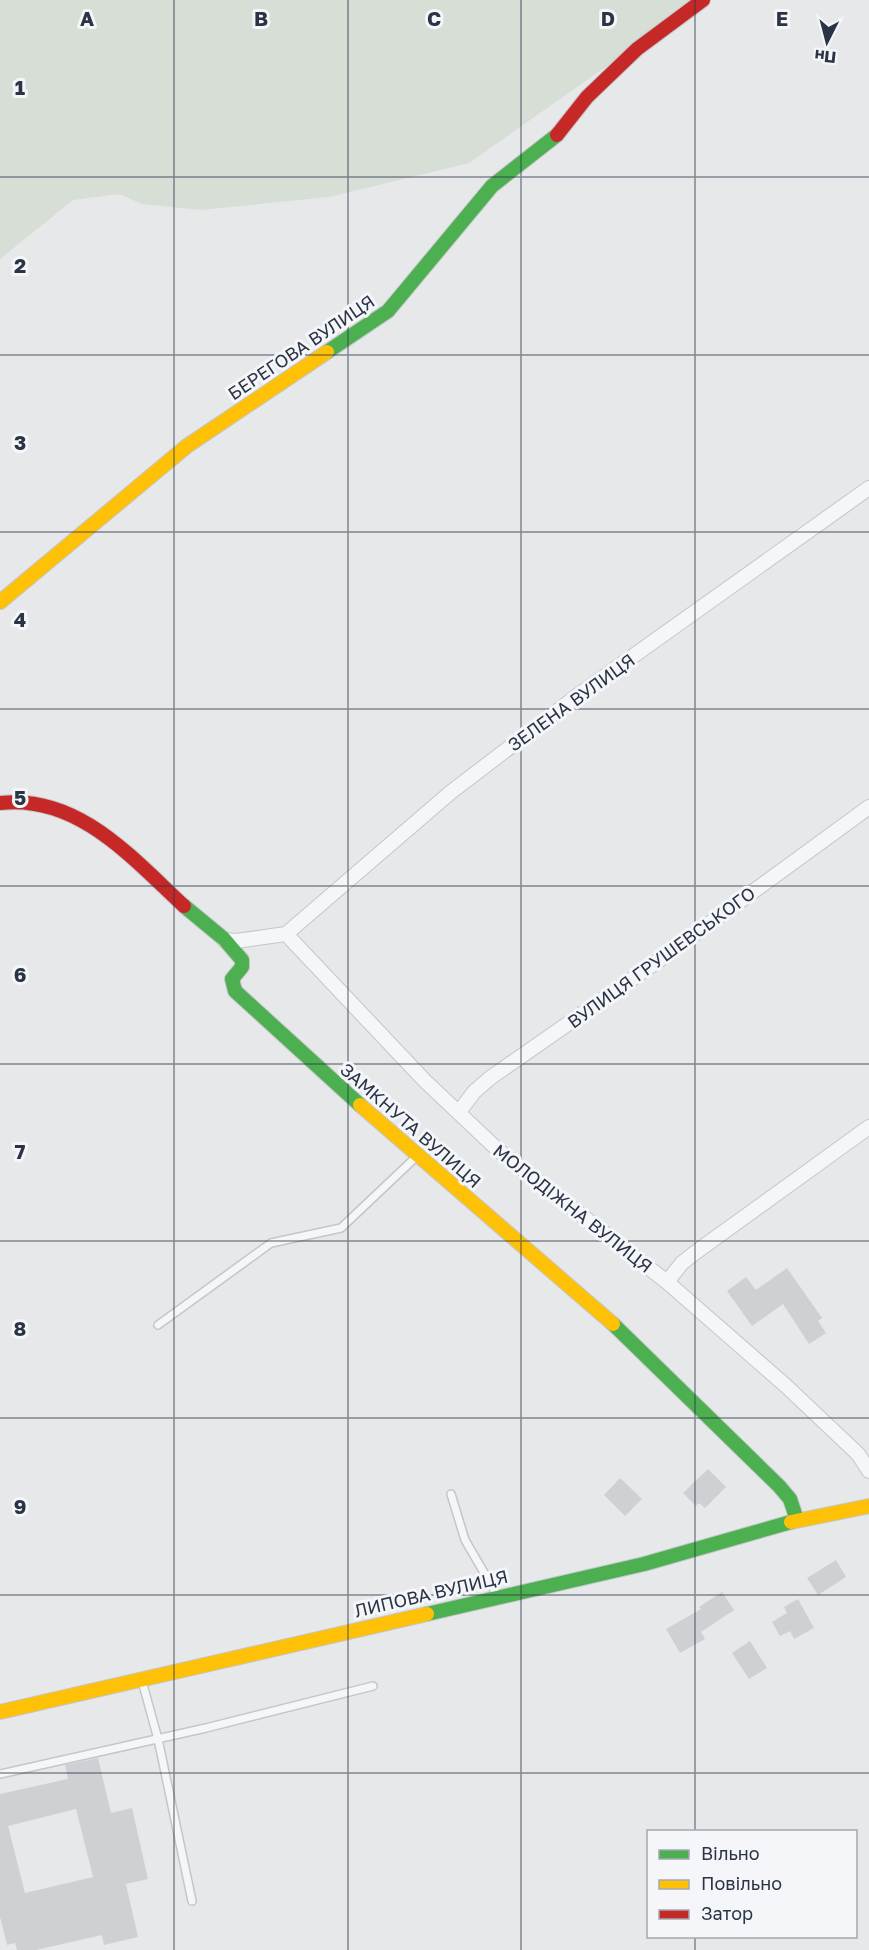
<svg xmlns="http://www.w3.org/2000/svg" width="869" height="1950" font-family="'Golos Text',sans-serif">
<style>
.green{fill:#d6ded6}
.building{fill:#ced0d3;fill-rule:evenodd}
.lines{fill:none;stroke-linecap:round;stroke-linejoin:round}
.lane-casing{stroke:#c4c6c8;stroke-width:10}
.street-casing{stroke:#c4c6c8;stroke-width:16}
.fast-casing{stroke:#c4c6c8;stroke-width:16}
.slow-casing{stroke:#c4c6c8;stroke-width:16}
.jam-casing{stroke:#c4c6c8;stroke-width:16}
.lane{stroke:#f5f6f7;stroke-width:7}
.street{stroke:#f5f6f7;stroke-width:14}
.fast{stroke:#4caf50;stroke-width:14}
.slow{stroke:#ffc107;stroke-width:14}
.jam{stroke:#c62828;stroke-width:14}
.grid{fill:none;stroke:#2b3445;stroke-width:1.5;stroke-opacity:0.55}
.labels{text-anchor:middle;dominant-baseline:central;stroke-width:6;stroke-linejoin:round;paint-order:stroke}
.street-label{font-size:18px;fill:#2b3445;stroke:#f4f6f9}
.grid-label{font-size:20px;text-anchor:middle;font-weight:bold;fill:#2b3445;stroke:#f4f6f9;stroke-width:6;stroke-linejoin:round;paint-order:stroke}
</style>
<rect width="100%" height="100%" fill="#e6e8ea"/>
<!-- green -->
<path class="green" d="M0 0H701L469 163 329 197 201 210 142 204 119 194 73 200 0 259Z"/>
<!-- building -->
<path class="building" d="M787 1268 822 1318 818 1321 826 1333 809 1344 783 1304 752 1326 727 1291 746 1277 756 1290Z
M708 1469 726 1487 705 1508 699 1503 696 1506 683 1493Z
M620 1478 642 1499 625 1516 604 1495Z
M836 1560 846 1577 818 1595 807 1578Z
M722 1592 734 1610 701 1632 705 1639 680 1653 666 1629 701 1609 699 1607Z
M798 1599 814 1628 794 1639 790 1631 780 1636 772 1622 787 1613 784 1607Z
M750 1641 767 1668 749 1679 732 1653Z
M98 1758 111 1813 132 1808 148 1879 126 1884 138 1937 104 1945 102 1935 36 1950H17L15 1943 7 1945 0 1917V1794L68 1779 65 1765ZM76 1809 93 1877 25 1893 8 1826Z"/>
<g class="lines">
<defs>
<path id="lane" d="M158 1325 271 1243 341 1228 415 1158
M451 1494 465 1540 497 1595
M142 1681 158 1739 192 1901
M0 1774 206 1728 373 1686"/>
<path id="street" d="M286 934 425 1081 498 1150 667 1282 785 1385 858 1454 869 1471
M224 940 236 941 286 934 451 792 577 696 869 488
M459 1112 474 1092 490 1078 665 956 869 807
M667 1282 682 1263 696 1252 869 1127"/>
<path id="fast" d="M327 352 388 311 492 186 557 135
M184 906 224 939 242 960V967L232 979 235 991 360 1105
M613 1324 779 1486 790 1499 797 1520
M427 1614 644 1564 791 1522"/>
<path id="slow" d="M0 602 187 446 327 352
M360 1105 613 1324
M791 1522 869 1506
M0 1712 427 1614"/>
<path id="jam" d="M557 135 587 97 637 49 703 0
M0 803C78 794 132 858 184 906"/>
</defs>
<!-- lane casing -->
<use href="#lane" class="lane-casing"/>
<!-- street casing -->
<use href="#street" class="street-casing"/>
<!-- fast casing -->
<use href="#fast" class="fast-casing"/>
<!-- slow casing -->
<use href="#slow" class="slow-casing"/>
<!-- jam casing -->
<use href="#jam" class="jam-casing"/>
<!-- lane -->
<use href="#lane" class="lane"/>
<!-- street -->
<use href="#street" class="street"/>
<!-- fast -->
<use href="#fast" class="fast"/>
<!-- slow -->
<use href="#slow" class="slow"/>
<!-- jam -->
<use href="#jam" class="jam"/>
</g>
<!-- grid -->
<path class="grid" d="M174 0V1950M348 0V1950M521 0V1950M695 0V1832M0 177H869M0 355H869M0 532H869M0 709H869M0 886H869M0 1064H869M0 1241H869M0 1418H869M0 1595H869M0 1773H869M695 1936V1950"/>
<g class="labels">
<!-- street labels -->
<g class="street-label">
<text transform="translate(301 347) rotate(-34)">БЕРЕГОВА ВУЛИЦЯ</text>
<text transform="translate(571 702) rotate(-36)">ЗЕЛЕНА ВУЛИЦЯ</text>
<text transform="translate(661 957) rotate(-36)">ВУЛИЦЯ ГРУШЕВСЬКОГО</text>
<text transform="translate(411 1125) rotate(41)">ЗАМКНУТА ВУЛИЦЯ</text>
<text transform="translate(573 1208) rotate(38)">МОЛОДІЖНА ВУЛИЦЯ</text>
<text transform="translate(431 1593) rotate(-13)">ЛИПОВА ВУЛИЦЯ</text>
</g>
</g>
<g class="grid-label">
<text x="87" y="26">A</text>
<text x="261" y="26">B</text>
<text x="434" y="26">C</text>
<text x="608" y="26">D</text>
<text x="782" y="26">E</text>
<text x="20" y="95">1</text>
<text x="20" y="273">2</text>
<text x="20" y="450">3</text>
<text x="20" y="627">4</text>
<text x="20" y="805">5</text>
<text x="20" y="982">6</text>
<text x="20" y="1159">7</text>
<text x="20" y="1336">8</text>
<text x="20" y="1514">9</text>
</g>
<!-- legend -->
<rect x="647" y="1830" width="210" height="108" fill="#f4f6f9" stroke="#a4a8b1" stroke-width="1.5"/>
<rect x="659" y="1850" width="30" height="9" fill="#4caf50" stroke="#a4a8b1" stroke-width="1.5"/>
<text x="701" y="1860" font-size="18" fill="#2b3445">Вільно</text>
<rect x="659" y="1880" width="30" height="9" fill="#ffc107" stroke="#a4a8b1" stroke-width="1.5"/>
<text x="701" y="1890" font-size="18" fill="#2b3445">Повільно</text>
<rect x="659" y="1910" width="30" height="9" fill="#c62828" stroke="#a4a8b1" stroke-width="1.5"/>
<text x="701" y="1920" font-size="18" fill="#2b3445">Затор</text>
<!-- north arrow -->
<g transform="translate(827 42) rotate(186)" stroke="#f4f6f9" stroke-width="4.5" paint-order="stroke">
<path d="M0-4.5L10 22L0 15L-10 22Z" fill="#2b3445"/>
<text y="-9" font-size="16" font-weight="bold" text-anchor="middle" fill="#2b3445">Пн</text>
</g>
</svg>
